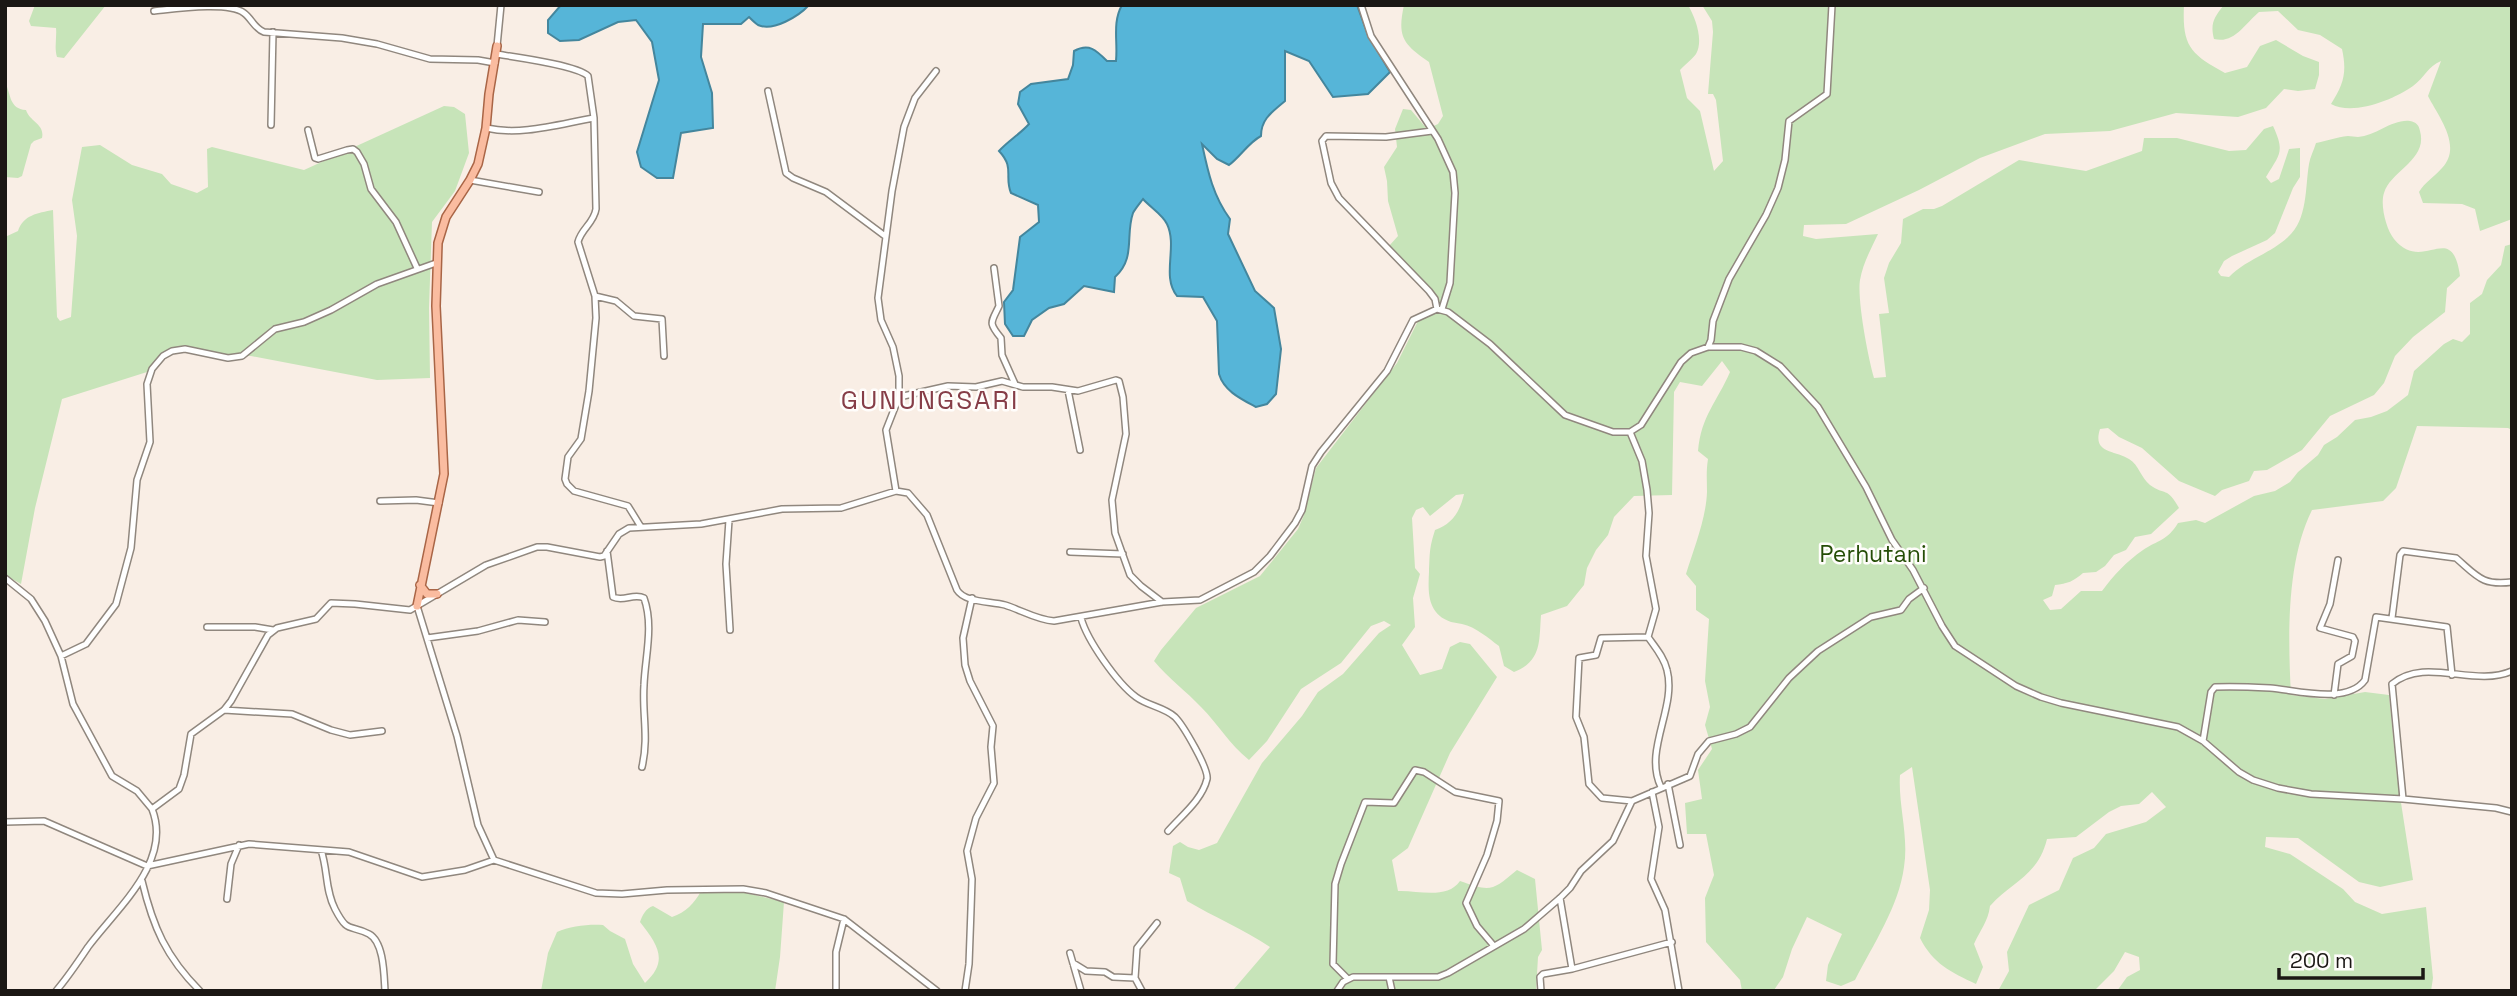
<svg xmlns="http://www.w3.org/2000/svg" width="2517" height="996" font-family="'Space Grotesk',sans-serif">
<style>
.green{fill:#c7e4b9}
.water{fill:#56b5d8;stroke:#44869d;stroke-width:2}
.lines{fill:none;stroke-linecap:round;stroke-linejoin:round}
.minor-casing{stroke:#90877e;stroke-width:8}
.major-casing{stroke:#a96546;stroke-width:10}
.minor{stroke:#fff;stroke-width:5}
.major{stroke:#fabca0;stroke-width:7}
.labels{text-anchor:middle;dominant-baseline:central;stroke-width:5;stroke-linejoin:round;paint-order:stroke}
.park-label{font-size:23px;fill:#254d06;stroke:#fffdfb}
.quarter-label{font-size:26px;letter-spacing:2px;fill:#863d47;stroke:#fffdfb}
</style>
<rect width="100%" height="100%" fill="#f9eee5"/>
<!-- green -->
<path class="green" d="M35 5H106L64 58 57 57C54 47 57 38 56 28L31 26 29 21Z
M1404 5H1688C1695 17 1704 40 1696 54 1692 59 1685 65 1680 70L1687 98 1700 111 1714 171 1723 161 1716 100 1713 94H1708L1713 32 1712 21 1702 5H2184C2182 46 2190 54 2225 73L2247 67 2260 46 2276 40 2303 56 2319 62V75L2315 89 2298 91 2284 89 2266 108 2238 117 2176 113 2110 131 2045 134 1980 158 1919 190 1846 224 1804 225 1803 236 1816 239 1878 234C1871 249 1863 263 1860 280 1857 300 1868 357 1874 378L1886 377 1879 314 1889 313 1884 278 1889 263 1901 243 1903 219 1923 209H1934L1942 206 2019 160 2086 171 2142 151 2144 138H2177L2229 151 2246 150 2264 129 2273 126C2285 152 2280 154 2266 177L2271 183 2279 179 2289 149 2300 148V177L2293 188 2275 233 2267 240 2232 256 2224 261 2218 272 2221 276 2229 277C2245 260 2270 254 2288 237 2308 219 2305 188 2309 164 2310 157 2314 150 2316 143 2326 141 2337 137 2348 136 2351 136 2355 137 2358 137 2376 136 2392 119 2410 121 2416 122 2419 125 2420 131 2428 160 2391 170 2384 193 2380 205 2386 229 2394 239 2423 275 2452 218 2460 276L2447 288 2445 312 2413 337 2395 356 2384 383 2374 395 2330 416 2302 450 2267 470 2254 471 2249 481 2222 490 2215 496 2179 481 2142 448 2119 437 2108 428 2100 429C2092 454 2115 450 2129 459 2139 465 2141 478 2150 485 2165 496 2167 486 2179 508L2151 534 2135 537 2126 550 2114 555 2105 566 2096 572 2083 573C2074 581 2067 584 2055 585L2052 596 2043 600 2050 610 2061 609 2081 591H2102C2113 576 2127 561 2143 550 2158 540 2167 541 2178 523L2196 520 2205 523 2254 496 2275 491 2290 482 2298 472 2318 455 2324 445 2337 437 2355 420 2371 417 2387 411 2408 395 2414 371 2444 344 2453 339 2462 342 2470 334V303L2482 294 2487 280 2501 265 2505 246 2512 244V430L2508 428 2417 426 2396 488 2383 501 2312 510C2286 562 2288 638 2291 695L2325 699 2365 692 2389 695 2397 777 2413 880 2380 887 2359 882 2298 838 2266 837 2265 847 2290 854 2343 889 2355 902 2382 914 2426 907 2433 978 2431 991H2117L2127 977 2140 970 2139 957 2125 952 2114 971 2094 991H1998L2009 971 2007 952 2029 905 2059 890 2073 858 2094 848 2106 834 2146 822 2166 807 2152 792 2139 804 2121 806 2109 812 2076 837 2047 839C2038 876 2012 881 1990 906 1988 922 1980 930 1974 944L1983 967 1976 984C1951 972 1933 964 1920 938L1929 910 1930 890 1912 767 1900 775C1898 805 1909 836 1904 867 1899 906 1873 945 1855 980L1841 986 1826 981 1828 965 1842 934 1807 917 1792 949 1783 977 1774 990 1776 991H1742L1740 980 1706 942 1705 898 1714 875 1706 834H1687L1685 803 1702 799 1698 770 1712 749 1705 725 1710 707 1705 681 1709 619 1696 610V586L1686 574C1694 548 1706 519 1707 492 1707 481 1706 471 1708 459L1698 451C1701 416 1717 402 1730 372L1722 361 1702 386 1680 382 1674 392 1672 495 1634 496 1614 517 1608 535 1596 550 1587 568 1584 585 1567 606 1541 615C1539 641 1542 661 1514 672L1504 666 1499 646C1488 638 1476 627 1462 624 1458 623 1455 623 1451 622 1427 614 1428 592 1429 572 1430 553 1429 549 1435 530 1452 524 1460 512 1464 494L1456 495 1430 516 1423 507 1416 510 1412 518 1415 568 1420 574 1413 598 1415 627 1402 645 1420 675 1442 669 1450 647 1460 642 1470 644 1497 677 1450 753 1408 848 1392 860 1398 891C1417 890 1447 900 1460 881 1491 892 1492 891 1517 870L1535 879 1542 950 1538 957 1536 991H1228L1234 989 1270 947C1243 929 1214 917 1187 901L1180 878 1169 873 1173 846 1180 842 1188 847 1199 850 1217 843 1262 763 1302 716 1318 692 1343 674 1379 633 1391 625 1384 621 1371 626 1341 663 1301 689 1267 741 1249 760C1229 744 1219 725 1201 707 1186 691 1169 679 1154 661L1161 650 1196 608 1260 576 1298 529 1304 515 1316 468 1397 363 1418 321 1440 311 1439 298 1389 246 1398 236 1388 201 1387 181 1384 167 1397 147 1395 129 1403 109 1411 110 1427 129 1438 124 1443 116 1429 62C1403 44 1397 37 1404 5Z
M2224 5H2512V219L2480 231 2475 209 2462 204 2423 203 2419 192C2425 182 2434 177 2442 168 2463 146 2438 116 2428 96L2441 61C2428 66 2424 78 2413 86 2393 100 2353 116 2331 104 2344 84 2347 72 2342 49L2320 35 2298 30 2278 11 2259 12C2244 25 2234 44 2214 39 2210 24 2214 17 2224 5Z
M5 82C11 94 9 109 26 110 30 122 45 124 42 138L34 141 31 144 22 176 18 178 5 177Z
M444 106 454 107 465 114 469 153 455 191 432 222 429 308 430 378 377 380 251 356 225 355 189 348H170L157 358 147 372 62 399 35 508 21 584 5 575V237L18 231C23 215 38 213 53 210L57 317 60 321 71 317 77 236 72 200 82 147 100 145 132 165 162 174 171 184 197 193 208 187 207 149 212 147 304 170Z
M701 891H738L784 902 780 957 775 991H541L548 953 557 932C570 926 589 924 603 925L610 931 625 939 633 964 645 983C669 961 658 945 640 922 642 916 646 908 653 906L672 917C686 912 694 904 701 891Z"/>
<!-- water -->
<path class="water" d="M561 5H809C799 16 773 32 758 25 755 23 752 20 749 17L741 24H703L701 57 712 93 713 128 681 133 673 178H657L641 167 637 152 659 80 652 42 636 20 618 22 579 40 560 41 548 33V20Z
M1122 5H1357L1368 35 1390 72 1368 94 1333 97 1309 61 1285 51V101C1272 112 1261 119 1261 136 1248 143 1241 156 1229 165L1217 159 1202 144C1208 172 1213 196 1230 219L1228 234 1255 291 1274 308 1281 349 1276 394 1267 404 1256 407C1241 399 1224 391 1219 374L1217 321 1203 297 1177 296C1161 276 1178 247 1167 224 1163 215 1150 207 1143 199 1140 203 1135 209 1133 213 1125 236 1136 258 1115 277L1114 292 1084 286 1064 304 1049 308 1032 320 1024 336H1013L1005 324 1004 302 1013 290 1020 237 1039 222 1038 205 1011 193C1004 176 1015 168 999 151 1008 141 1020 134 1029 124L1018 104 1020 92 1031 84 1068 79 1073 65 1074 51C1089 43 1096 50 1107 61H1116C1118 41 1112 23 1122 5Z"/>
<g class="lines">
<defs>
<path id="minor" d="M1361 5 1371 36 1438 139 1453 172 1455 193 1450 283 1442 309
M154 11C174 9 228 1 244 13 252 19 254 28 264 32L342 38 377 44 430 59 478 60 495 63
M497 46 501 5
M496 54C514 57 577 65 588 76L594 118 596 209C594 223 581 229 578 242L595 296 596 318 589 391 581 439 568 457 565 479 567 484 574 491 628 506 641 527
M768 91 786 173 793 178 826 192 885 236
M271 125 273 32
M486 128C521 136 559 124 594 118
M308 130 315 158 318 159 347 150 353 149 357 152 364 164 371 189 396 222 417 268
M1432 131 1386 137 1326 136 1322 141 1331 183 1339 198 1429 291 1435 299 1437 309
M470 180 539 192
M994 268 999 306C991 323 988 322 1001 338L1002 355 1015 384
M595 296 616 301 634 316 662 319 664 356
M1708 347 1711 340 1713 321 1729 279 1766 215 1778 188 1785 160 1789 121 1827 94 1832 5
M1068 390 1080 450
M899 397 948 386 976 387 1002 381 1023 387H1052L1078 391 1116 380 1119 381 1123 397 1126 434 1112 500 1115 533 1130 575 1141 586 1162 602
M1630 432 1642 461 1647 490 1649 513 1646 556 1656 609 1648 637C1655 647 1664 657 1667 670 1677 708 1643 750 1661 787
M896 491 886 430 899 397V376L893 347 881 320 878 298 892 191 904 127 915 98 936 71
M380 501 416 500 439 503
M729 520 726 564 730 630
M607 551 613 597C623 602 634 593 644 598 654 626 645 657 644 685 642 714 649 737 642 767
M1070 552 1123 554
M5 578 31 599 45 621 61 656 73 704 112 776 137 791 152 809
M417 606 457 736 478 825 494 860 596 893 622 894 667 890 743 889 766 893 844 919 937 991
M1081 618C1087 640 1117 683 1136 697 1148 706 1164 707 1175 717 1183 725 1209 769 1207 779 1202 800 1181 816 1168 831
M2392 618 2400 555 2403 551 2456 558C2477 576 2482 586 2512 582
M207 627H255L273 630
M427 638 478 631 518 620 545 622
M61 656 86 644 116 604 131 548 137 480 150 442 147 384 152 369 163 356 172 351 185 349 228 358 242 356 275 329 304 322 331 310 377 284 436 263
M2334 695 2338 664 2352 656 2355 641 2353 637 2320 628 2330 604 2338 560
M224 710 292 714 331 730 350 735 382 731
M2203 741 2211 692 2215 687C2233 686 2252 687 2270 688 2296 690 2347 705 2365 680L2376 617 2447 627 2452 675
M1668 784 1680 845
M1652 792 1659 827 1651 879 1665 910 1679 991
M2403 799 2392 684C2426 656 2473 688 2512 671
M1632 801 1602 798 1589 784 1584 737 1576 717 1579 658 1596 655 1601 638 1648 637
M5 822 44 821 147 866 249 844 349 852 422 877 465 870 494 860
M321 850C328 870 325 890 335 909 348 934 349 924 369 934 384 942 384 975 385 991
M142 881C153 927 166 957 200 991
M1560 898 1572 969
M227 899 231 864 239 845
M1070 953 1081 991
M1073 963 1086 971 1105 972 1113 977 1135 978
M1389 977 1392 991
M1347 978 1333 964 1335 884 1341 864 1365 802 1394 803 1415 770 1424 772 1455 792 1499 801 1497 821 1487 855 1466 903 1477 926 1494 946
M56 991C68 977 78 962 88 947 116 909 173 862 152 809L179 789 184 775 191 734 224 710 231 701 268 635 277 628 316 619 331 603 355 604 410 610 486 565 537 547H547L600 557 604 556 619 534 629 528 701 524 782 509 841 508 896 491 908 493 927 515 957 590C965 603 991 601 1005 605 1021 610 1037 620 1054 621L1162 602 1200 600 1254 572 1270 556 1295 523 1302 510 1312 466 1321 452 1387 371 1413 320 1437 309 1448 312 1490 344 1565 415 1613 432H1630L1641 425 1681 362 1691 353 1708 347H1741L1756 351 1780 366 1818 407 1866 487 1892 540 1913 570 1942 626 1955 646 2016 686 2041 697 2061 703 2178 727 2203 741 2239 772 2253 780 2278 788 2311 794 2403 799 2496 808 2512 812
M836 991V952L844 919
M965 991 969 964 971 909 972 879 967 851 976 818 994 783 991 747 993 726 970 681 965 665 963 638 972 598
M1142 991 1135 978 1137 948 1157 923
M1337 991 1343 982 1353 977H1438L1448 973 1524 929 1560 898 1570 888 1581 871 1613 841 1632 801 1690 776 1698 754 1709 741 1736 734 1750 727 1789 678 1818 651 1871 617 1901 610 1909 599 1924 588
M1541 991 1540 977 1543 974 1572 969 1672 942"/>
<path id="major" d="M420 585 427 594H437
M417 606 444 474 436 306 438 243 446 217 470 180 478 164 486 128 489 94 497 46"/>
</defs>
<!-- minor casing -->
<use href="#minor" class="minor-casing"/>
<!-- major casing -->
<use href="#major" class="major-casing"/>
<!-- minor -->
<use href="#minor" class="minor"/>
<!-- major -->
<use href="#major" class="major"/>
</g>
<g class="labels">
<!-- park labels -->
<g class="park-label">
<text x="1873" y="554">Perhutani</text>
</g>
<!-- quarter labels -->
<g class="quarter-label">
<text x="930" y="400">GUNUNGSARI</text>
</g>
</g>
<!-- border -->
<rect width="2517" height="996" fill="none" stroke="#1b1714" stroke-width="14"/>
<!-- scale -->
<path d="M2279 968v10h144v-10" fill="none" stroke="#1b1714" stroke-width="3.5"/>
<text x="2290" y="968" font-size="21" fill="#1b1714" stroke="#fffdfb" stroke-width="5" paint-order="stroke">200 m</text>
</svg>
